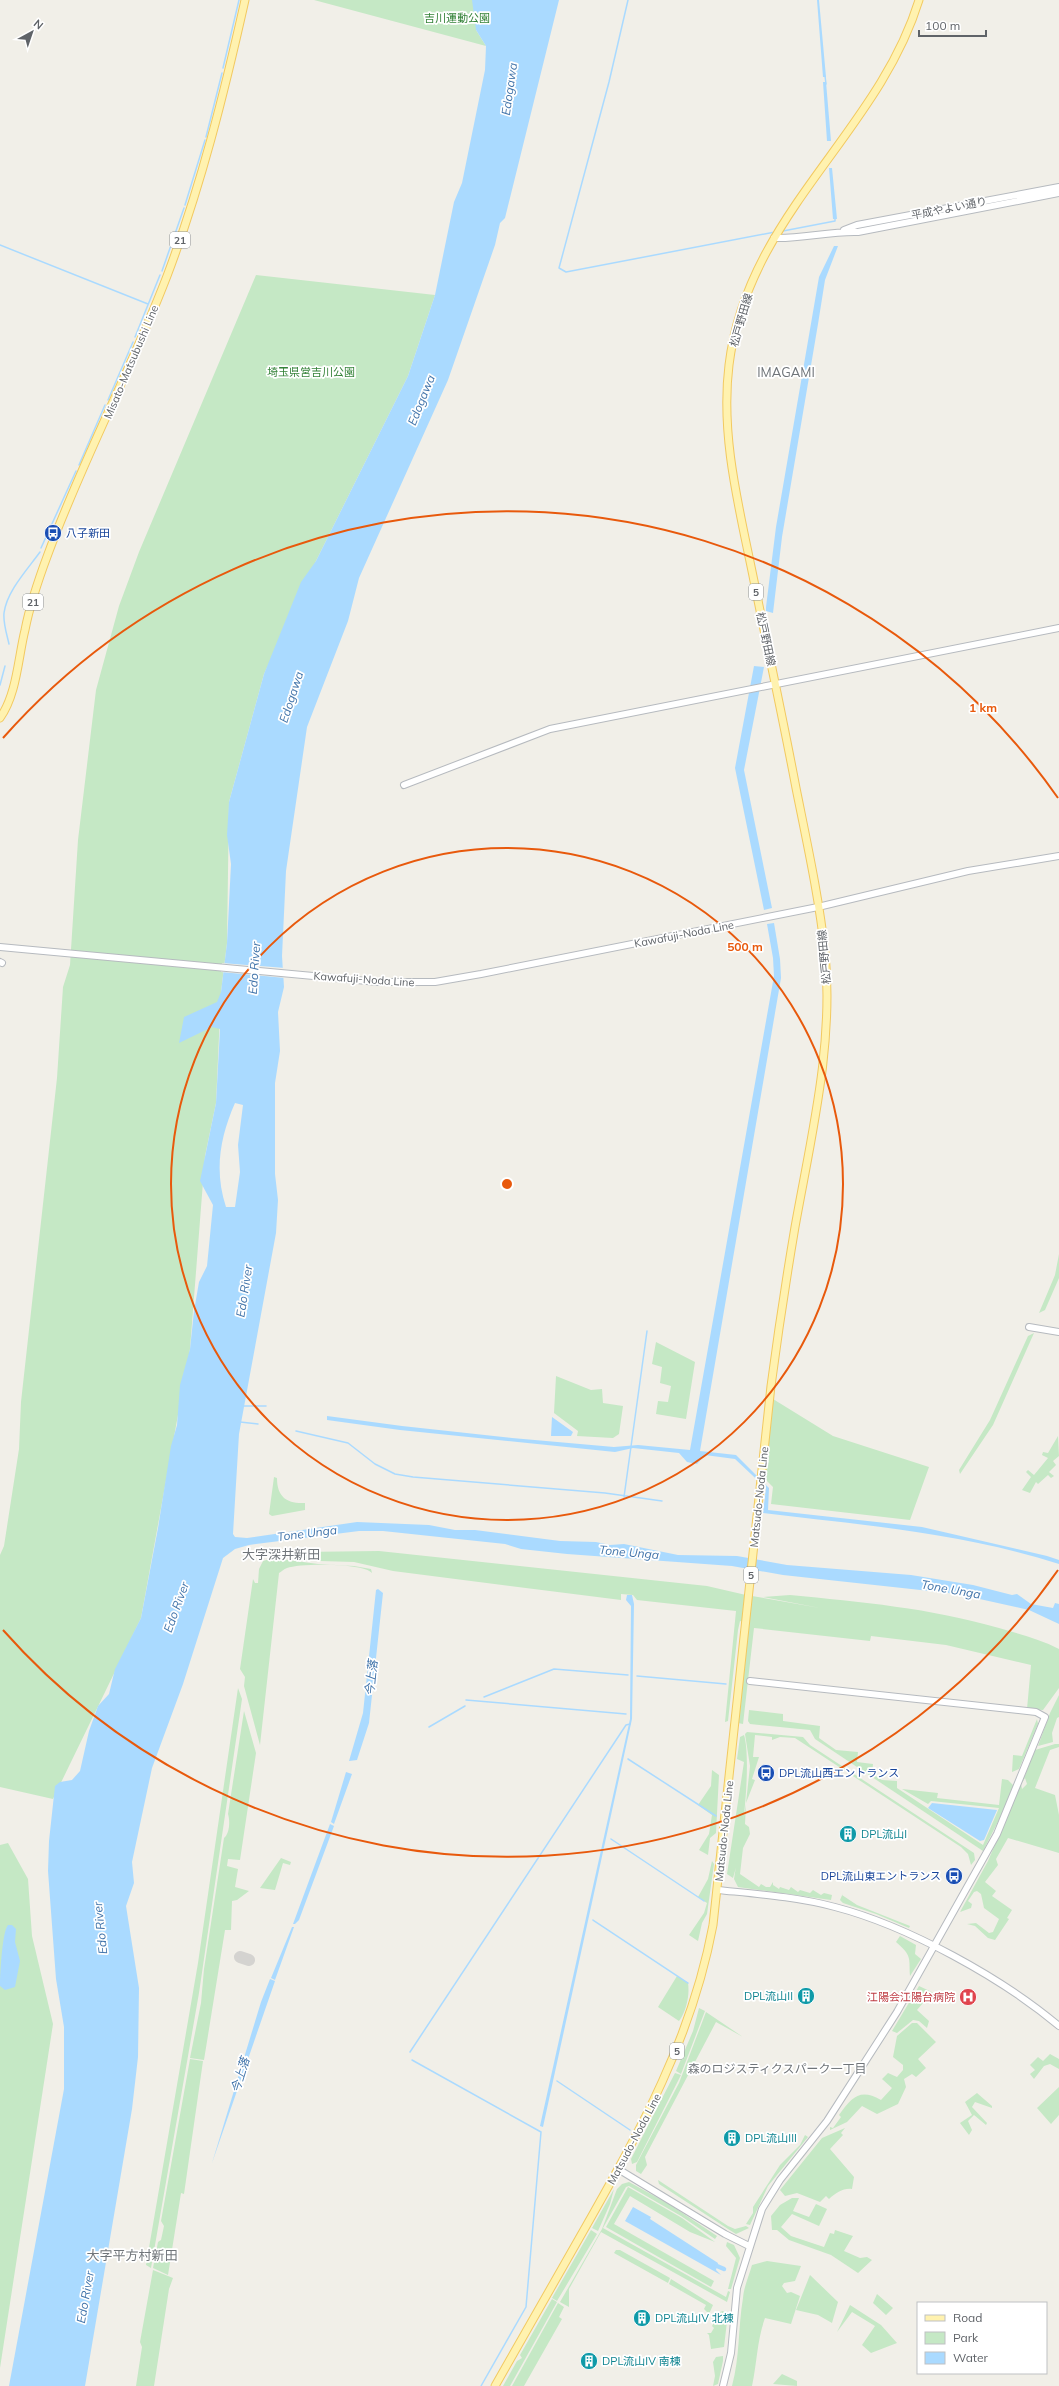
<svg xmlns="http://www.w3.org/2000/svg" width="1059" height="2386" font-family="Mulish,'Noto Sans JP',sans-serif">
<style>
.green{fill:#c5e8c5}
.water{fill:#aadaff;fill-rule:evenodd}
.pier{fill:#f1efe8}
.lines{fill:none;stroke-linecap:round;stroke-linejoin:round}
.stream{stroke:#aadaff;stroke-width:1.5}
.canal{stroke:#aadaff;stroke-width:4.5}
.taxiway{stroke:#d4d3d0;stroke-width:12}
.secondary-casing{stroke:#b6babf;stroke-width:8}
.primary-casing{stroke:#f2c960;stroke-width:9}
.secondary{stroke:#fff;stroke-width:6}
.primary{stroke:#fff2af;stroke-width:7}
.ring{fill:none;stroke:#e8590c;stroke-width:2}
.labels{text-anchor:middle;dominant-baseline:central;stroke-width:3.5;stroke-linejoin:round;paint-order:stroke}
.shield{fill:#fff;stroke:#8f9295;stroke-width:1}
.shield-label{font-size:10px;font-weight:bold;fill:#5f6368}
.park-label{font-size:11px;fill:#348238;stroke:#fff}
.street-label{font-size:11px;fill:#5f6368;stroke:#fff}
.transit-label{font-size:11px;fill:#164399;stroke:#fff;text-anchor:start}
.culture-label{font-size:11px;fill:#0d838f;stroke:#fff;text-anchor:start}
.health-label{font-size:11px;fill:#be3a42;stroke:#fff;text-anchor:end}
.water-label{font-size:12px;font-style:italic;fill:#4174aa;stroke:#fff}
.neighbourhood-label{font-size:12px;fill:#70757a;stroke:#fff}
.quarter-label{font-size:13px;fill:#70757a;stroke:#fff}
.centre{fill:#e8590c;stroke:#fff;stroke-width:2}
.ring-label{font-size:12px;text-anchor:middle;font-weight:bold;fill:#e8590c;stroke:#fff;stroke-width:3.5;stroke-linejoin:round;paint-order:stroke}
</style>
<rect width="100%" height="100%" fill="#f1efe8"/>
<!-- green -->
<path class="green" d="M314 0H476V30L486 46Z
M256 275 435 295 408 376 316 561 264 674 229 802 227 943 221 992 216 1103 205 1156 190 1349 141 1618 53 1799 0 1787V1555L4 1546 19 1449 21 1402 57 1078 63 987 70 965 78 840 96 690 119 606 139 552Z
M1059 1254V1278L1045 1310 1039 1313 1055 1275Z
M1034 1333 993 1425 960 1474 959 1470 990 1420 1028 1336Z
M656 1342 695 1362 686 1419 656 1414 658 1401 668 1402 671 1386 660 1383 662 1367 652 1364Z
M556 1376 591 1390 602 1389 603 1403 623 1406 619 1434 613 1438 577 1436 578 1431 554 1413Z
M773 1399 833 1436 929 1467 910 1520 771 1504 773 1487 764 1478Z
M1058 1436 1059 1456 1053 1461 1056 1465 1049 1472 1054 1476 1051 1478 1048 1475 1038 1484 1036 1482 1030 1493 1022 1490 1031 1477 1026 1472 1028 1470 1034 1475 1048 1458 1042 1455 1043 1452 1048 1453Z
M274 1477 277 1478C277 1497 287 1504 305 1503V1510L272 1516 269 1514Z
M379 1551 707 1586 746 1595 743 1622 740 1621 738 1630 728 1721 725 1722 736 1611 637 1600 633 1595 621 1594V1600L393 1571 354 1562 320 1561 276 1555 300 1552Z
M273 1558 318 1564 354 1566 371 1569 372 1573C364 1563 300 1563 287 1568 284 1569 281 1572 279 1573L260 1745 244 1686 245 1677 240 1669 253 1579 255 1583H258L259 1569 263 1561Z
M790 1595C861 1602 930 1608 999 1628 1019 1634 1040 1639 1059 1649V1688L1043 1710 1027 1709 1031 1665 946 1645 871 1636 870 1641 754 1628 743 1724 738 1723 752 1596 820 1608 763 1597Z
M238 1688 242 1699 199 1993 151 2268 146 2265 198 1963Z
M1059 1695V1717L1057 1718 1052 1733 1053 1742 1038 1746 1050 1713Z
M749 1710 783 1714V1721L820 1726 819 1738 836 1750 858 1752 857 1762 873 1764 872 1774 882 1780 897 1781V1788L983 1845 999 1808 931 1801 928 1804 902 1789 938 1793 937 1798 999 1805 1002 1779 1008 1780 1014 1786 1002 1814 983 1851 815 1739 810 1730 750 1724 748 1721Z
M244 1711 256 1753 240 1860 228 1859 227 1866 238 1869 235 1887 249 1891 237 1900 232 1901 231 1930H225L204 2060 190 2058 201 2003 204 1969 224 1838C230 1833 230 1820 228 1814Z
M1037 1719 1038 1724 1019 1769 1012 1772 1013 1755 1022 1756Z
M747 1732 803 1737 810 1745 974 1853 975 1860 971 1865 968 1854 961 1847 795 1738 780 1737 772 1740V1737L755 1735 753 1757H759L752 1779 755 1780 746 1803 750 1766 745 1734Z
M744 1735C752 1760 742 1853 733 1878L727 1874 744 1762 737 1759 740 1737Z
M1055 1744H1059V1747L1050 1750 1035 1788 1055 1795 1059 1815V1853L1008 1838 996 1859 998 1865 985 1882 996 1891 992 1896 1012 1910 1007 1918 1009 1919 995 1940 988 1938 975 1926 967 1924 976 1923 989 1933 993 1932 999 1919 984 1908 981 1894 977 1891 974 1892 968 1901 972 1904 971 1908 960 1912 988 1861 1021 1784 1022 1789 1027 1784 1025 1778 1022 1783 1035 1750Z
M712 1770 719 1775 716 1833 710 1838 708 1855 699 1850 709 1834 712 1815 698 1805 711 1786Z
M746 1804 745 1824 749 1827 750 1834 743 1848 740 1874 759 1887 761 1884 766 1887H770L773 1882V1885L779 1889 780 1887 789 1890 791 1887 798 1892 800 1890 810 1893 813 1890 821 1895 824 1893 832 1895 831 1900 738 1887 734 1879Z
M8 1843 28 1879 32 1936 53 2024 0 2368V1845Z
M281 1858 291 1862 290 1865 283 1863 275 1890 260 1888Z
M712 1861 714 1864 707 1914 702 1923 698 1941 689 1935 704 1913 707 1903 698 1897 708 1879Z
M843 1893 842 1895 857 1905 910 1926 909 1928 876 1914 843 1903 840 1900Z
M900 1936 916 1945 915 1954 921 1959 910 1976C909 1957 912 1956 896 1942Z
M677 1976 688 1983C690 1995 686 2012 679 2021L658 2007Z
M919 1986 936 1994 933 1999 929 1996 917 2010 929 2021 927 2028 919 2021 913 2020 897 2033 892 2031Z
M699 2008 705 2011 681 2074 676 2071 693 2031Z
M706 2012 743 2037 716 2022 645 2157 647 2165 641 2174 636 2171V2165L679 2083Z
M912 2023H917L936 2042 918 2059 926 2068 916 2077 912 2074 904 2079 906 2087 898 2104 877 2114 862 2106 847 2122 830 2130V2127L833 2128 841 2117 839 2115C852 2097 860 2088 881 2100L892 2088 882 2079 888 2073 897 2077 903 2070V2065L893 2057 897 2036Z
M1050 2054 1059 2059V2069L1050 2064 1044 2066 1034 2079 1030 2074 1035 2070 1030 2065 1038 2057 1043 2061Z
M190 2059 203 2061 184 2194 181 2193 168 2275 153 2268 158 2242 161 2240 164 2226 161 2221Z
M675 2073 681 2075 637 2162 632 2164 631 2159Z
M1059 2087V2115L1051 2124 1037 2108Z
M977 2093 992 2106V2108L975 2102 972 2107 987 2123 986 2125 974 2115 968 2121 972 2130 969 2135 960 2123 972 2115 965 2102Z
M845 2128 841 2133 843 2135 830 2149 854 2177 852 2189C843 2188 836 2193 829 2199L826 2196 820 2202 797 2193 785 2196 780 2190 822 2138Z
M805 2135 808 2137 768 2186 750 2225 746 2224 753 2213V2207L780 2165 800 2145Z
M658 2180 728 2226 735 2229 746 2226 749 2228 736 2234 728 2229 659 2184Z
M629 2182 669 2204 717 2236 715 2239 681 2216 629 2186 626 2187 603 2228 726 2297 728 2291 730 2292 727 2302 601 2232 569 2289V2307L560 2302 602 2229 617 2189 622 2184Z
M628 2187 682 2218 715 2242 690 2232 630 2196 614 2224 714 2281 711 2287 606 2227Z
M614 2189 610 2204 598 2231 592 2228Z
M792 2198H799L793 2211 809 2217 816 2204 827 2209 819 2226 792 2214 781 2227 791 2236 824 2247 830 2233 834 2234 835 2230 853 2236 844 2251 860 2258 867 2257 872 2260 858 2273 831 2255 789 2240 777 2230H772L771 2216 780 2205Z
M591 2230 597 2234 557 2301 552 2298Z
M727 2242 734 2245 740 2258 731 2289H728L736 2258 726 2246Z
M616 2250H620L670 2278 668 2283 614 2253Z
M767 2261 801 2266 795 2281 784 2283 782 2286 787 2293 791 2292 800 2296 791 2324 765 2318C757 2340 757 2363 752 2386H732C740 2357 738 2327 743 2298 744 2286 749 2276 752 2265Z
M153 2270 173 2278 169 2289 154 2386H136L142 2347 140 2342Z
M810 2275 838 2302 832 2323 818 2315 796 2310Z
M671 2279 713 2305 709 2314 704 2309 706 2305 669 2284Z
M877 2294 893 2308 886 2315 873 2303Z
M552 2299 557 2302 510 2386H503L517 2361 522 2358 520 2355Z
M558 2303 564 2307 559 2317 562 2319 524 2386H512Z
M850 2305 881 2325 897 2343 871 2353 862 2345 875 2326 852 2312 837 2332Z
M723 2311 728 2313 724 2347 711 2349 709 2335 707 2333H711L714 2328 712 2326 720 2312Z
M723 2356V2361L718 2384 713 2386 715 2376 713 2362 716 2357Z
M782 2374 797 2381V2386L773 2384Z"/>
<!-- water -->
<path class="water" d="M472 0H559L505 218 500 223 495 245 448 380 359 578 348 621 307 727 286 871 282 956 284 987 278 1012 280 1051 275 1083V1174L278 1200 276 1233 239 1434 233 1534 235 1537 247 1538 357 1522 429 1525 455 1530H475L560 1541 596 1542 610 1545 624 1544 678 1555 737 1556 787 1565 911 1575 973 1585 1012 1595 1017 1594 1031 1604 1053 1608 1055 1603 1059 1604V1624L1029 1610 957 1594 783 1575 732 1566 567 1554 521 1549 505 1544 383 1531H359L249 1545 235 1549 223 1558 183 1684 152 1768 132 1862 134 1883 126 1906 139 1988 138 2057 132 2109 85 2386H9L64 2089V2027L56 1979 48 1871 49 1841 54 1795 55 1786 60 1782 72 1780 80 1771 89 1731 98 1706 109 1694 115 1669 141 1618 158 1528 171 1446 177 1425 180 1385 190 1349 194 1311 199 1282 207 1266 213 1205 200 1181 216 1103 220 1029 212 1027 179 1043 184 1017 217 1002 221 992 227 943 231 864 227 835 229 802 264 674 301 582 316 561 408 376 435 295 454 202 462 183 485 70 486 46 476 30ZM235 1103 243 1105 238 1145 240 1172 235 1207H226C214 1171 220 1137 235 1103Z
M817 0H819L826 77H823Z
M823 82H826L831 141H827Z
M829 168H832L837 219H833Z
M834 246H838L825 280 818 324 782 537 773 613 766 611V607L776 527 819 277Z
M754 666 764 667 744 770 772 908 764 910 735 768Z
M774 923 780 959 781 978 700 1451 736 1455 769 1488 768 1510 922 1527 1047 1556 1059 1560V1564C963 1533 862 1525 763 1513L766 1488 735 1459 705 1455 697 1464 687 1462 679 1453 633 1448 615 1452 400 1430 327 1420V1416L402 1426 512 1438 614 1447 638 1445 690 1450 774 976 773 958 767 924Z
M552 1417 573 1432 571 1436H551Z
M378 1589 383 1593 369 1723 357 1760 349 1761 363 1713 376 1590Z
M627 1595H632L634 1604 632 1719 543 2127 540 2126 630 1719 631 1606 626 1600Z
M346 1772 352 1774 334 1824 331 1822Z
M932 1803 997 1810 984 1840 980 1841 928 1808Z
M330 1824 334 1826 299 1920 295 1924H293Z
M8 1925H12L16 1929 15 1942 20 1961 15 1987 5 1990 0 1986C0 1976 2 1932 8 1925Z
M292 1927H294L275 1980 271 1978Z
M270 1979 275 1981 212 2163 261 2002Z
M633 2207 651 2217 650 2219 718 2263 716 2270 721 2275 625 2221Z"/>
<!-- pier -->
<path class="pier" d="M222 963 285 968V978L221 972Z"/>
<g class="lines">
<!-- stream -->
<path class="stream" d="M628 0 609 82 559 268 566 272 775 232
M223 68 239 0
M825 76 826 84
M206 137 222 73
M185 205 205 140
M783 231 835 221V218
M0 245 148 304
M162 271 184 208
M135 337 160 275
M108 400 133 342
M79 465 105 405
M41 548 76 471
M9 644C7 635 3 623 4 613 7 591 27 570 40 552
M0 685 5 666
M242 1406H266
M240 1422 258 1424
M296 1431 348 1443 375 1464 395 1474 413 1477 605 1493 662 1501
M624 1497 647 1331
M637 1676 726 1684
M484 1697 554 1669 628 1675
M466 1700 626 1714
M429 1727 465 1706
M628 1759 716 1816
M611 1839 704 1901
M593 1920 688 1983
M410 2052 626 1725 630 1724
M412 2060 541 2132 526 2307 481 2386
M557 2081 630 2130"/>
<!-- canal -->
<path class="canal" d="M717 2266 724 2269"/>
<!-- taxiway -->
<path class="taxiway" d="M240 1957 249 1960"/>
<defs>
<path id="secondary" d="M844 230 857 225 1059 187
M774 238C802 239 830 231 858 232L1059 193
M404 785 550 729 1059 628
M0 947 378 982H435L481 974 818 907 968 871 1059 856
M0 962 2 963
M1029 1327 1059 1332
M718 1890C757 1894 798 1897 835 1907 908 1926 1002 1978 1059 2026
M618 2169 725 2234 749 2246
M723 2386 731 2353 737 2288 762 2209 780 2180 827 2121 897 2012 997 1834 1045 1717 1036 1712 750 1681"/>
<path id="primary" d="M0 718C17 694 18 658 25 630 30 604 39 578 48 554 83 459 131 370 167 276 201 186 224 94 245 0
M495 2386C525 2333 555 2280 585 2228 641 2129 692 2038 713 1925L771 1386C778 1333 786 1280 795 1227 811 1137 834 1045 825 953 819 897 807 843 796 788 783 719 768 650 754 581 740 511 720 437 729 365 747 215 878 134 919 0"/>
</defs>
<!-- secondary casing -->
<use href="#secondary" class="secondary-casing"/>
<!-- primary casing -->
<use href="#primary" class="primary-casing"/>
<!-- secondary -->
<use href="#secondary" class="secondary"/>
<!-- primary -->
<use href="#primary" class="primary"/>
</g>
<!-- distance rings -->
<g class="ring">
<circle cx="507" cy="1184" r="336"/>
<path d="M1058 1570A673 673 0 0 1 3 1630M3 738A673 673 0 0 1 1058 798"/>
</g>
<!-- icons -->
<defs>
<symbol id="bus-disc" viewBox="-11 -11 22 22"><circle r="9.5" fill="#1a4fb4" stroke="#fff"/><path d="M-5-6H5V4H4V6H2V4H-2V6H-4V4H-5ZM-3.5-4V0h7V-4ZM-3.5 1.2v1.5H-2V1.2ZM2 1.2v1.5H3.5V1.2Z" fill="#fff"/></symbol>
<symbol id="building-disc" viewBox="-11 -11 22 22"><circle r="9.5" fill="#0f9aa8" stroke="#fff"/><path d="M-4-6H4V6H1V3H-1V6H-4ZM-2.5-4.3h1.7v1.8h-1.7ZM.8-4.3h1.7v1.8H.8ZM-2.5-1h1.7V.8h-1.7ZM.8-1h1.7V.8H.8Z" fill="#fff"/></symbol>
<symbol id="hospital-disc" viewBox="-11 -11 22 22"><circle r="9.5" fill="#e0444e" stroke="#fff"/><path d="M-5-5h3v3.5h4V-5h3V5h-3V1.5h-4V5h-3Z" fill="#fff"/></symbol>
</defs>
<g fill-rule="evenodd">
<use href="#bus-disc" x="43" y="523" width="20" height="20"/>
<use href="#bus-disc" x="756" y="1763" width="20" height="20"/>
<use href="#building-disc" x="838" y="1824" width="20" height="20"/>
<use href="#bus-disc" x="944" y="1866" width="20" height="20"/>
<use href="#building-disc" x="796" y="1986" width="20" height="20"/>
<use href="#hospital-disc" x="958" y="1987" width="20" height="20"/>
<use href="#building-disc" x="722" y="2128" width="20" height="20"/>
<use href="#building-disc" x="632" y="2308" width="20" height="20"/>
<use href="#building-disc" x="579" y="2351" width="20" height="20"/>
</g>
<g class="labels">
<!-- shield labels -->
<g class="shield">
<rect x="170" y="232" width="20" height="16" rx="3"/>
<rect x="749" y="584" width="14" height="16" rx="3"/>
<rect x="23" y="594" width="20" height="16" rx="3"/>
<rect x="744" y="1567" width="14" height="16" rx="3"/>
<rect x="670" y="2043" width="14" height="16" rx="3"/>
</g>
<g class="shield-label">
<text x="180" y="240">21</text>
<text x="756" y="592">5</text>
<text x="33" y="602">21</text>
<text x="751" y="1575">5</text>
<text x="677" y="2051">5</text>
</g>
<!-- park labels -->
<g class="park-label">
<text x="457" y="18">吉川運動公園</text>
<text x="311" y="372">埼玉県営吉川公園</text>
</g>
<!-- street labels -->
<g class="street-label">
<text transform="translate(949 208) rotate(-11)">平成やよい通り</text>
<text transform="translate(741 320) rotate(-74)">松戸野田線</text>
<text transform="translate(131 362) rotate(-67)">Misato-Matsubushi Line</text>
<text transform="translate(766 639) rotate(78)">松戸野田線</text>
<text transform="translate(684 934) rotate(-11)">Kawafuji-Noda Line</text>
<text transform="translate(824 957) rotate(-95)">松戸野田線</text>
<text transform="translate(364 979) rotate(4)">Kawafuji-Noda Line</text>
<text transform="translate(759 1497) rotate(-84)">Matsudo-Noda Line</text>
<text transform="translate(724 1831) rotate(-84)">Matsudo-Noda Line</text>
<text transform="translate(634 2139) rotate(-62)">Matsudo-Noda Line</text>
</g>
<!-- transit labels -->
<g class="transit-label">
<text x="66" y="533">八子新田</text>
<text x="779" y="1773">DPL流山西エントランス</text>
<text x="941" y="1876" text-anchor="end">DPL流山東エントランス</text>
</g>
<!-- culture labels -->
<g class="culture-label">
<text x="861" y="1834">DPL流山I</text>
<text x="793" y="1996" text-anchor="end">DPL流山II</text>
<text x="745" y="2138">DPL流山III</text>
<text x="655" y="2318">DPL流山IV 北棟</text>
<text x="602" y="2361">DPL流山IV 南棟</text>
</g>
<!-- health labels -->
<g class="health-label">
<text x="955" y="1997">江陽会江陽台病院</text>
</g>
<!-- water labels -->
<g class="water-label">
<text transform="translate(509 89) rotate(-82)">Edogawa</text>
<text transform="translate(421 400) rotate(-68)">Edogawa</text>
<text transform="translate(291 697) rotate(-72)">Edogawa</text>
<text transform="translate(254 968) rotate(-86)">Edo River</text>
<text transform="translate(244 1291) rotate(-81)">Edo River</text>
<text transform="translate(307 1533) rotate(-7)">Tone Unga</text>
<text transform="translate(629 1552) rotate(5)">Tone Unga</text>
<text transform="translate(951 1589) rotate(10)">Tone Unga</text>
<text transform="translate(176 1607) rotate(-70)">Edo River</text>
<text transform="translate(371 1678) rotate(-84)">今上落</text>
<text transform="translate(100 1928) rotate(-96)">Edo River</text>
<text transform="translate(240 2075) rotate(-73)">今上落</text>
<text transform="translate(85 2297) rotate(-80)">Edo River</text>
</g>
<!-- neighbourhood labels -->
<g class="neighbourhood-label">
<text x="777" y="2068">森のロジスティクスパーク一丁目</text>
</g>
<!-- quarter labels -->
<g class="quarter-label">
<text x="786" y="372">IMAGAMI</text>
<text x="281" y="1554">大字深井新田</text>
<text x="132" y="2255">大字平方村新田</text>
</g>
</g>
<circle cx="507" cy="1184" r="6" class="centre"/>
<g class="ring-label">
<text x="983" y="712">1 km</text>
<text x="745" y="951">500 m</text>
</g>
<!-- legend -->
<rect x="917" y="2302" width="130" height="72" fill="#ffffff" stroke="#bfc1c3"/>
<rect x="925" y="2315" width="20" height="6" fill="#fff2af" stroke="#bfc1c3"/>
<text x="953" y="2322" font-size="12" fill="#5f6368">Road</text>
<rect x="925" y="2332" width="20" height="12" fill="#c5e8c5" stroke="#bfc1c3"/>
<text x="953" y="2342" font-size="12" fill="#5f6368">Park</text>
<rect x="925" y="2352" width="20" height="12" fill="#aadaff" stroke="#bfc1c3"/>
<text x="953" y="2362" font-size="12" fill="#5f6368">Water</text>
<!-- north arrow -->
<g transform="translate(32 32) rotate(40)" stroke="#ffffff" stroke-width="3" paint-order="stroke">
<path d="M0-3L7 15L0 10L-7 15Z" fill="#5f6368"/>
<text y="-6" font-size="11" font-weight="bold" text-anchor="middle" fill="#5f6368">N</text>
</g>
<!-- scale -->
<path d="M919 30v6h67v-6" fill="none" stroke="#5f6368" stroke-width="2"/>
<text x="925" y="30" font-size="12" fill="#5f6368" stroke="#ffffff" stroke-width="3" paint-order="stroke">100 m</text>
</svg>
